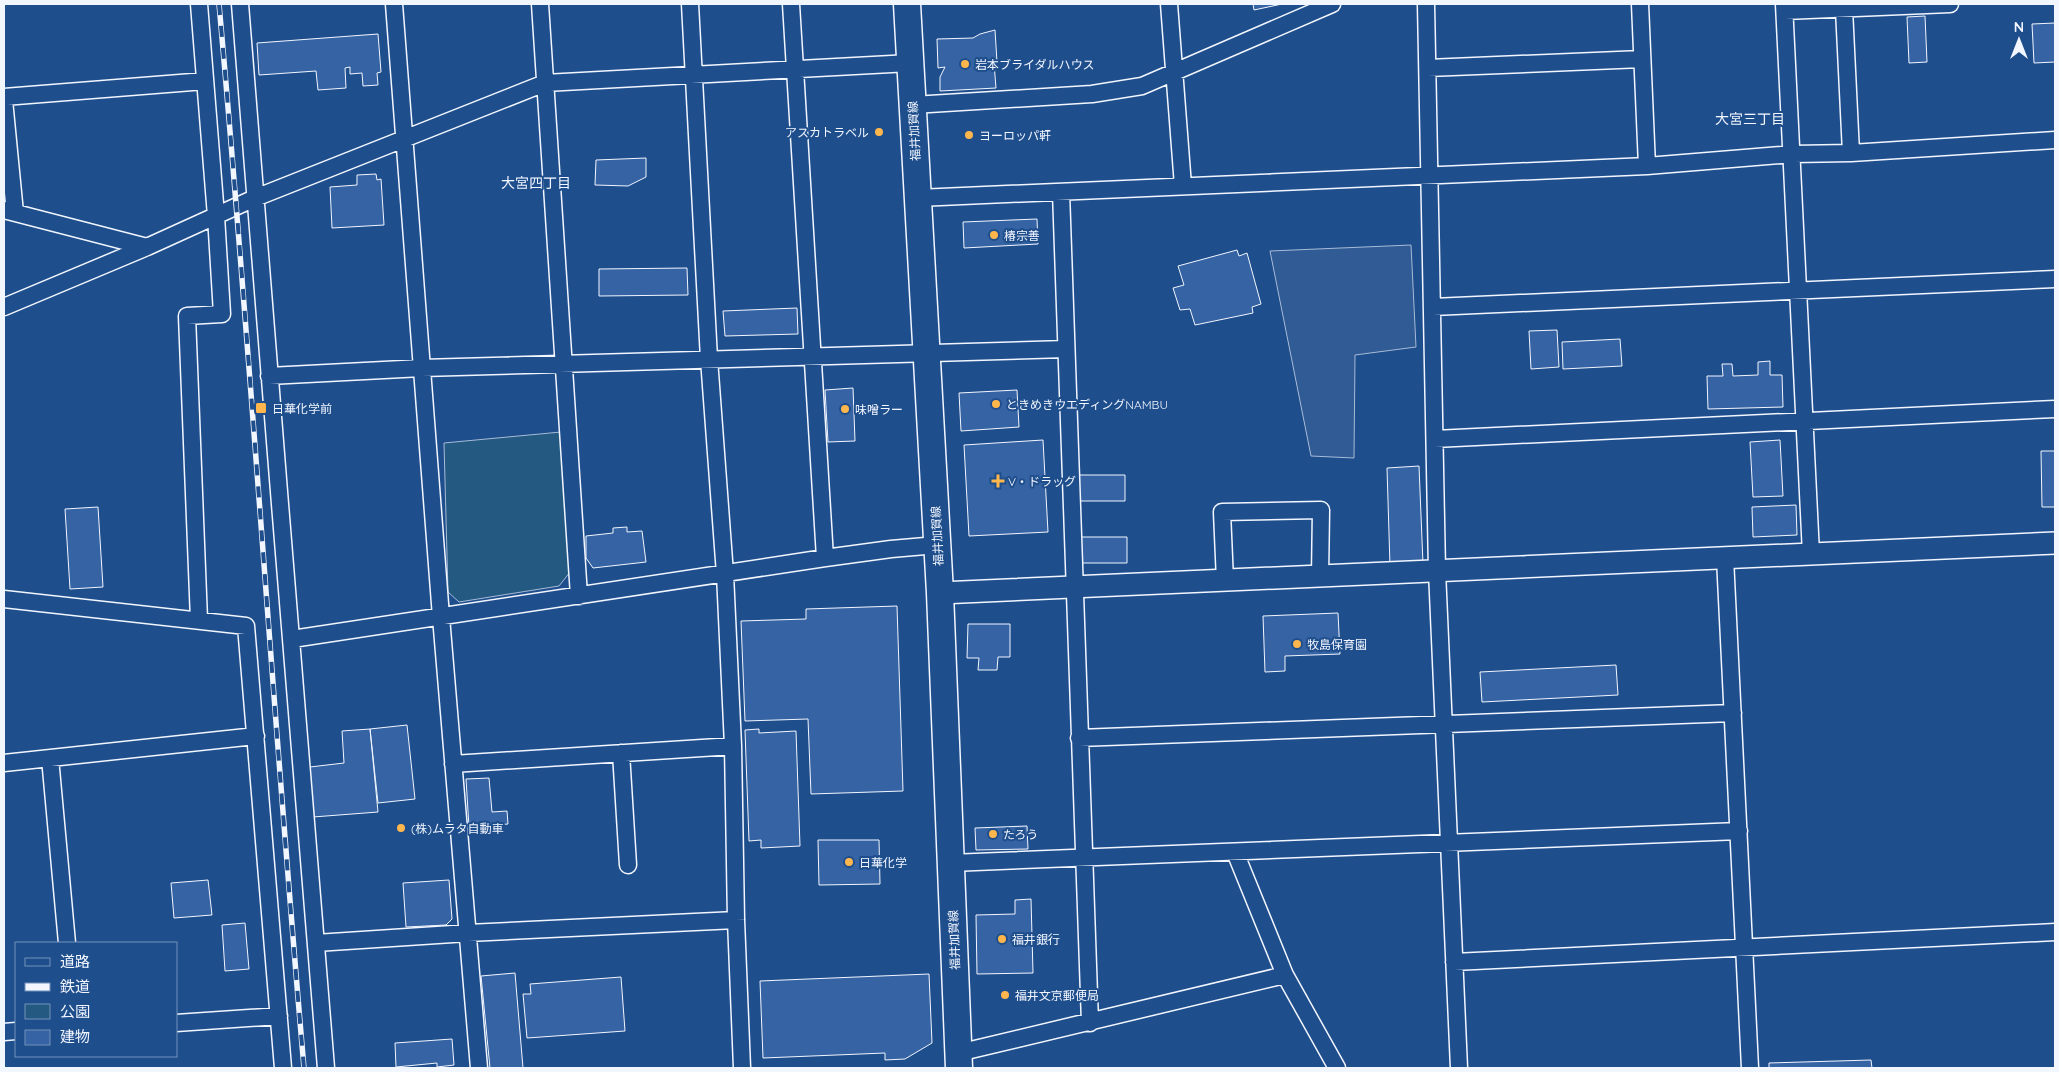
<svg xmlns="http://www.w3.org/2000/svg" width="2059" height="1072" font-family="Quicksand,'Noto Sans JP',sans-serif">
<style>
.green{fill:#245a82;stroke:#a8bbd7}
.parking{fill:#305b95;stroke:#a8bbd7}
.building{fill:#3563a3;stroke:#f2f6ff}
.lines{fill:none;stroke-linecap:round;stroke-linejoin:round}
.minor-casing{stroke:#f2f6ff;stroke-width:19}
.tertiary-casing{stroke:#f2f6ff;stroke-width:24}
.primary-casing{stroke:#f2f6ff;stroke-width:29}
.minor{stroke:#1f4e8c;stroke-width:16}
.tertiary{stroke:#1f4e8c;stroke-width:21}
.primary{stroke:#1f4e8c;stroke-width:26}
.rail-casing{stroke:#f2f6ff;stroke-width:5.5}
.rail{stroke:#1f4e8c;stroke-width:4;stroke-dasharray:11;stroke-linecap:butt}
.poi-dot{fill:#ffb74d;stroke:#1f4e8c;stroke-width:2}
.labels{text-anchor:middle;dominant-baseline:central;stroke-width:4;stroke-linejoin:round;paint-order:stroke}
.poi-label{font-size:12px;fill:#f2f6ff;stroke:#1f4e8c;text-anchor:start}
.street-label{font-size:12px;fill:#f2f6ff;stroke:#1f4e8c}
.neighbourhood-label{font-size:14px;fill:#f2f6ff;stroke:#1f4e8c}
</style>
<rect width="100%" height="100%" fill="#1f4e8c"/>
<!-- green -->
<path class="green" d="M561 432 570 572 559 586 459 602 448 592 444 443Z"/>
<!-- parking -->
<path class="parking" d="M1411 245 1416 347 1355 355 1354 458 1311 456 1270 251Z"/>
<!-- building -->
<path class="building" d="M1253 4H1282L1254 10Z
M1925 16 1927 62 1909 63 1907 17Z
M2055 23V62L2034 63 2032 24Z
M995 30 997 62 994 63 996 88 940 91V77L945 67 938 68 937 39 973 38 980 34Z
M378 34 381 72 377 73 378 85 363 86 362 73 350 74V67L345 68 346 88 318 90 316 71 259 75 257 43Z
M646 158V177L628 186 595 185 596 160Z
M376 174 377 180 381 179 384 225 332 228 330 187 357 185V175Z
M1037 219 1038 244 964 248 963 222Z
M1237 250 1239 256 1247 253 1261 304 1252 307 1253 313 1195 325 1190 309 1180 310 1173 288 1184 285 1178 266Z
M687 268 688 295 599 296V269Z
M797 308 798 334 725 336 723 311Z
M1557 330 1559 367 1531 369 1529 331Z
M1620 339 1622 366 1563 369 1562 342Z
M1770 361V375H1782L1783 407 1708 409 1707 376H1723L1722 364H1732L1733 376 1758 375V362Z
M853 388 855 441 828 442 825 390Z
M1017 390 1019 427 961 431 959 393Z
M1043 440 1048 532 969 536 964 445Z
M1780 440 1783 496 1753 497 1750 442Z
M2041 451H2055V507H2042Z
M1419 466 1423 564 1390 566 1387 468Z
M1079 475H1125V501H1079Z
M1796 505 1797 535 1753 537 1752 507Z
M98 507 103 587 70 589 65 509Z
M627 527V532L642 531 646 562 593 568 586 558V536L613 533V528Z
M1081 537H1127V563H1081Z
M897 606 903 791 811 794 808 719 745 721 741 621 806 619V609Z
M1338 613 1340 654 1285 656V671L1265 672 1263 616Z
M968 624H1010V657H998L997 670H978L979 658H967Z
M1616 665 1618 695 1482 702 1480 672Z
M407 725 415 799 378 803 370 729Z
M370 729 378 812 313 817 310 767 344 763 342 731Z
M759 729V733L796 731 800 846 761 848V840L749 841 745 730Z
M489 778 492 812 507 811 508 824 469 827 466 779Z
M1027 826 1028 849 976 850 975 828Z
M818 840H879L880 884 819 885Z
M208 880 212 915 174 918 171 883Z
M449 880 452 919 446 925 406 927 403 883Z
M1031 899 1033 973 977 974 976 915 1015 914V900Z
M245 923 249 969 225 971 222 925Z
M515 973 523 1068H490L481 976Z
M929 974 932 1043 905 1059 885 1060V1053L763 1058 760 981Z
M621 977 625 1031 527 1038 523 994H531L530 984Z
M452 1039 454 1065 437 1067V1063L396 1067 395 1043Z
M1871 1060 1872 1068H1769V1063Z"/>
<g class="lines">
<defs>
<path id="minor" d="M199 4 216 216 222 314 187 316 199 620
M240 4C267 359 298 713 326 1068
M394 4 441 617 479 1068
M540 4 579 596
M690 4 709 359 725 574 733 746 736 920 742 1068
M791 4 825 558
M1169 4 1183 186
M1426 4 1437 571 1459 1068
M1640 4 1647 166
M1784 4 1811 554
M1844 9 1851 153
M1785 11 1950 4
M1428 68 1642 59
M4 97 205 81
M4 100 15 213
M913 105 1092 94 1142 86 1332 4
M1061 192 1090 1023
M918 198 1647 166 1793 154 1851 153 2055 140
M4 210 147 247
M4 307 147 247 255 198 545 83 910 63
M1433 307 2055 279
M269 376 422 368 1066 349
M1435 439 2055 409
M1725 558 1750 1068
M1225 581 1222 512 1321 510 1320 577
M4 599 246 626 283 1068
M292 639 825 558 891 549 937 545
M1079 738 1733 713
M621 753 628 865
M50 758 67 943
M4 763 256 736
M453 764 733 746
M1235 852 1285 975 1337 1068
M951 863 1739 831
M316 943 468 933 736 920
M1454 962 2055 932
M176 1023 279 1016
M4 1032 16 1031
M958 1053 1285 975"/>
<path id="tertiary" d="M940 593 2055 543"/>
<path id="primary" d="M907 4 940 593 959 1068"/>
</defs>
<!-- minor casing -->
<use href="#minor" class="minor-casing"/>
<!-- tertiary casing -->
<use href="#tertiary" class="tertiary-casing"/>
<!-- primary casing -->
<use href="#primary" class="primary-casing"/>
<!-- minor -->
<use href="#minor" class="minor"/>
<!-- tertiary -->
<use href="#tertiary" class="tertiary"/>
<!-- primary -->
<use href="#primary" class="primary"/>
<defs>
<path id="rail" d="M219 4C251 358 273 714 304 1068"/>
</defs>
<!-- rail casing -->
<use href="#rail" class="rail-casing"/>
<!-- rail -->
<use href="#rail" class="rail"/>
</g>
<!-- markers -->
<g class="poi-dot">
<circle cx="965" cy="64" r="5"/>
<circle cx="879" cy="132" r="5"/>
<circle cx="969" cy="135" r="5"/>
<circle cx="994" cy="235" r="5"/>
<circle cx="996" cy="404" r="5"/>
<rect x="255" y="402" width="12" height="12" rx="2.5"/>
<circle cx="845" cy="409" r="5"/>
<path d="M995.5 473.5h5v5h5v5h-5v5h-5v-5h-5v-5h5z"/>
<circle cx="1297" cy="644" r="5"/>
<circle cx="401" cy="828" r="5"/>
<circle cx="993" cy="834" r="5"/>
<circle cx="849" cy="862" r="5"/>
<circle cx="1002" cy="939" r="5"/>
<circle cx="1005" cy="995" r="5"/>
</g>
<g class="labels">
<!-- poi labels -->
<g class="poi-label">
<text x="975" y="64">岩本ブライダルハウス</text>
<text x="869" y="132" text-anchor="end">アスカトラベル</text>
<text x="979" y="135">ヨーロッパ軒</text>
<text x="1004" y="235">椿宗善</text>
<text x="1006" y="404">ときめきウエディングNAMBU</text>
<text x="272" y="408">日華化学前</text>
<text x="855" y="409">味噌ラー</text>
<text x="1008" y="481">V・ドラッグ</text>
<text x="1307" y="644">牧島保育園</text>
<text x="411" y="828">(株)ムラタ自動車</text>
<text x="1003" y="834">たろう</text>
<text x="859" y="862">日華化学</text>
<text x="1012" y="939">福井銀行</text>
<text x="1015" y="995">福井文京郵便局</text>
</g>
<!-- street labels -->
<g class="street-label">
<text transform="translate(914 131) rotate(-93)">福井加賀線</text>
<text transform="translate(937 536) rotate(-93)">福井加賀線</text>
<text transform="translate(954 940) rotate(-92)">福井加賀線</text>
</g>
<!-- neighbourhood labels -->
<g class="neighbourhood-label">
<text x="1750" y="119">大宮三丁目</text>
<text x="536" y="183">大宮四丁目</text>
</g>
</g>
<!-- border -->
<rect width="2059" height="1072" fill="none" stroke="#f2f6ff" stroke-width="10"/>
<!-- legend -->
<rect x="15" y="942" width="162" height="115" fill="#1f4e8c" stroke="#7391ba"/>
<rect x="25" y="958" width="25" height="8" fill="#1f4e8c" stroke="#7391ba"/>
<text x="60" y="967" font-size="15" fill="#f2f6ff">道路</text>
<rect x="25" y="983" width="25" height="8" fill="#f2f6ff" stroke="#7391ba"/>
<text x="60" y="992" font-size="15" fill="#f2f6ff">鉄道</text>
<rect x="25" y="1004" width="25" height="15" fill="#245a82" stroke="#7391ba"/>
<text x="60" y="1017" font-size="15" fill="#f2f6ff">公園</text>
<rect x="25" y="1030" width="25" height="15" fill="#3563a3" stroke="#7391ba"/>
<text x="60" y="1042" font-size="15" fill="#f2f6ff">建物</text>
<!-- north arrow -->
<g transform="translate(2019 40)" stroke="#1f4e8c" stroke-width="4" paint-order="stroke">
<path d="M0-4L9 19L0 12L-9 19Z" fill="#f2f6ff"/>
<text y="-8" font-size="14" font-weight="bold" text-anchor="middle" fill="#f2f6ff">N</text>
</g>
</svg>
